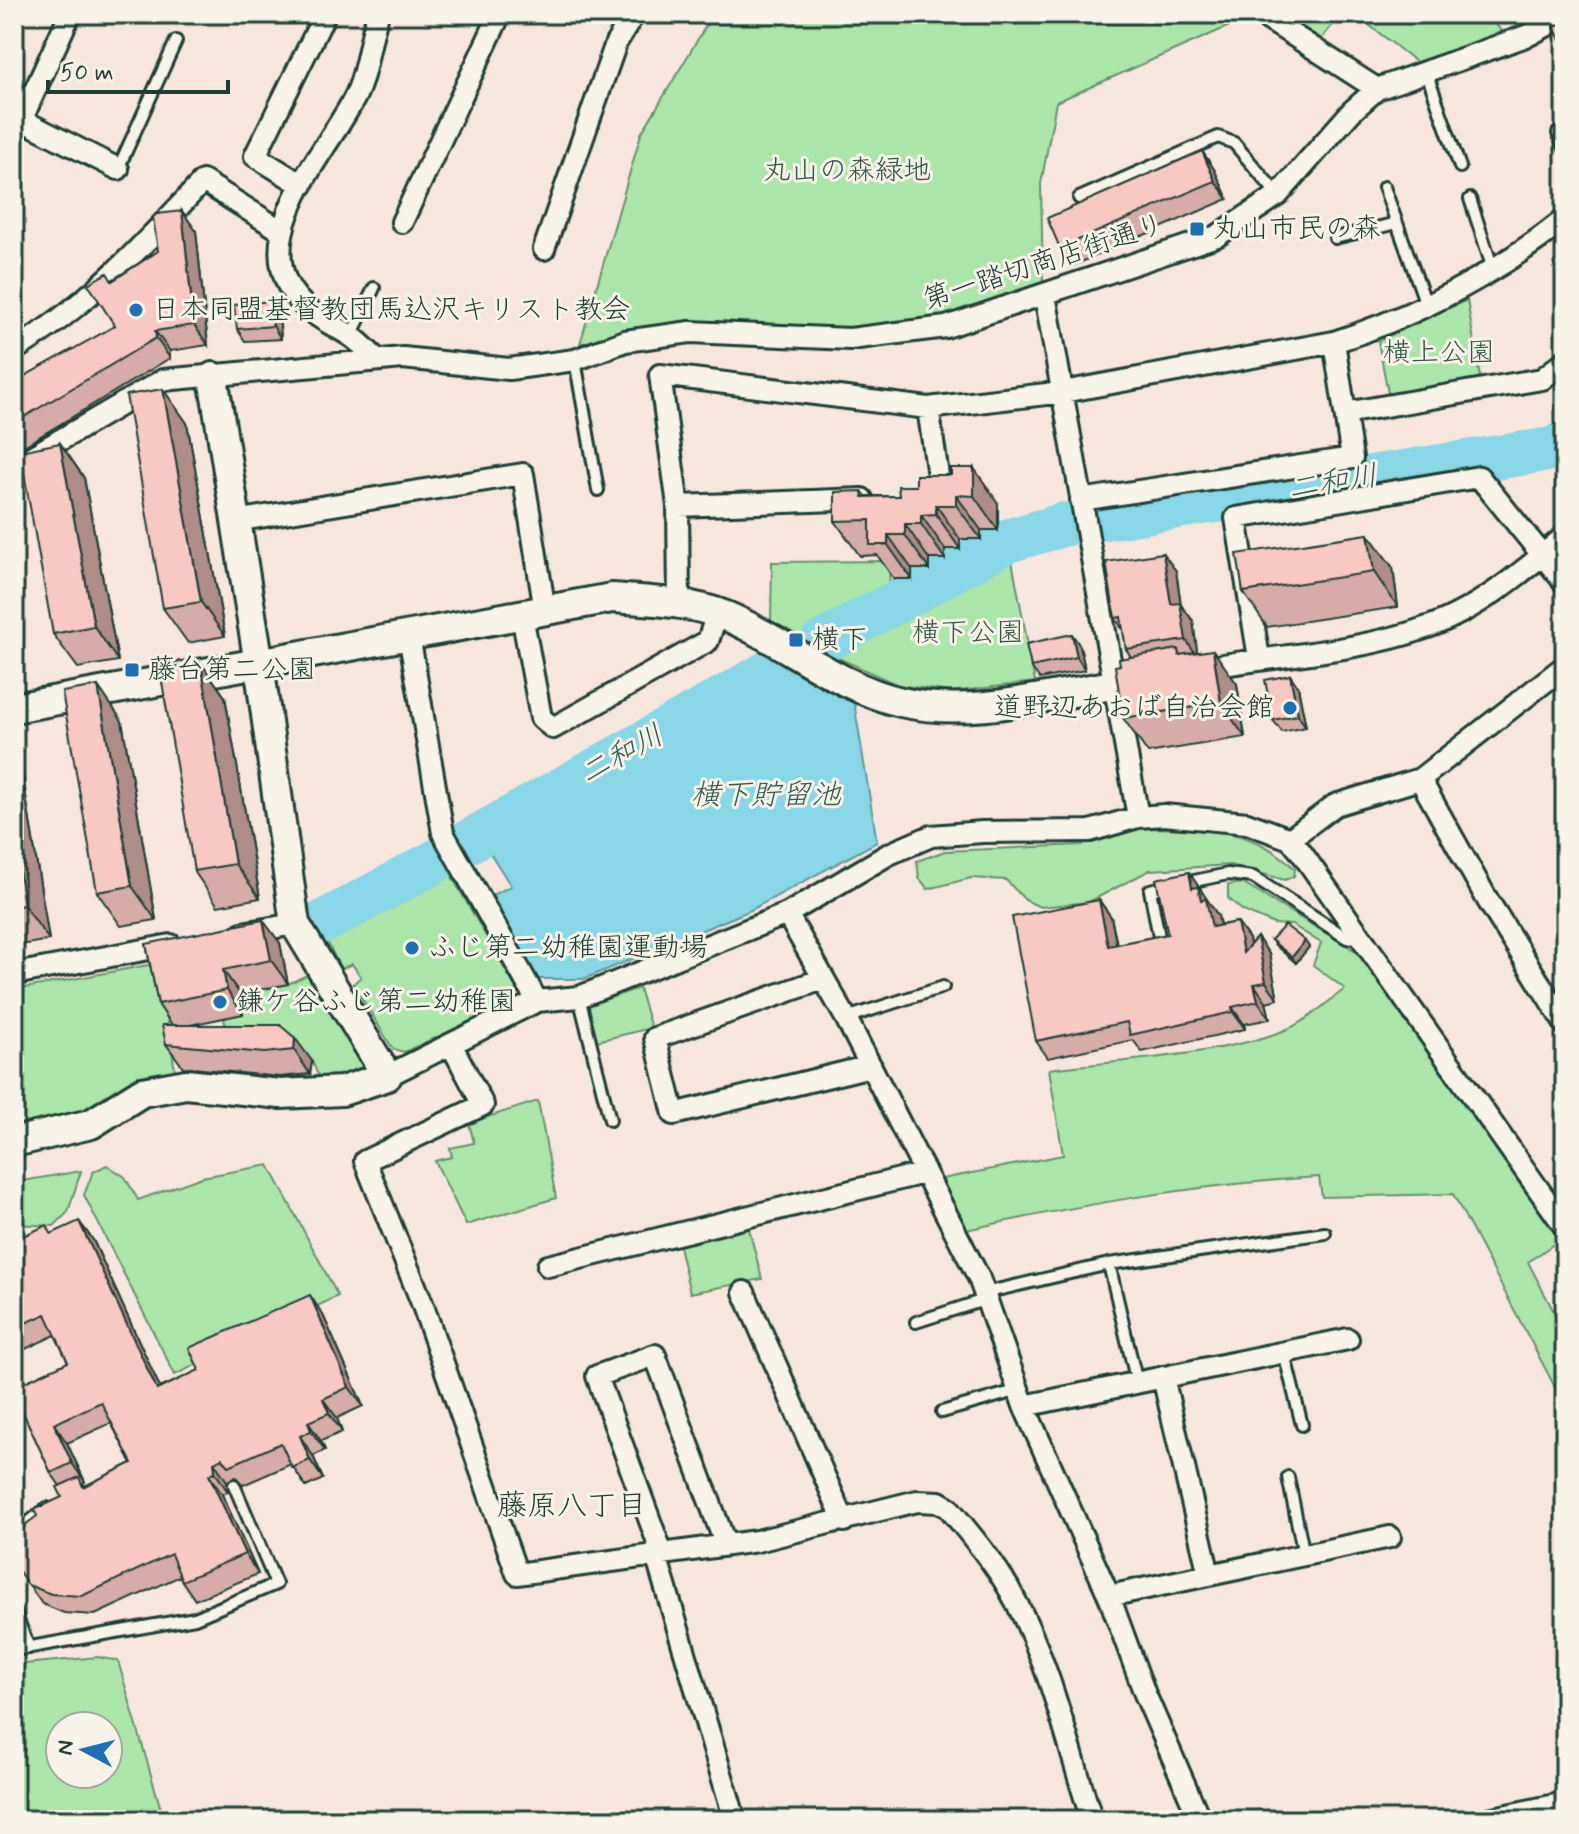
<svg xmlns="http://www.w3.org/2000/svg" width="1579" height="1834" font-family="Mynerve,'Klee One',sans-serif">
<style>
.green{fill:#abe5a9;stroke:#65916e;stroke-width:2;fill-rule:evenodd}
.water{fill:#88d6e6;stroke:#5e999f;stroke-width:2}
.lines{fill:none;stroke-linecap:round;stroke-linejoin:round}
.river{stroke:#88d6e6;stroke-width:44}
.lane-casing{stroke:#1f3d34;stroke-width:16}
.street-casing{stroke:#1f3d34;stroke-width:26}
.secondary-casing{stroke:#1f3d34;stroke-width:34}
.lane{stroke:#f7f3e8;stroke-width:10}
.street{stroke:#f7f3e8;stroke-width:20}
.secondary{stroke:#f7f3e8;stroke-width:28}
.wall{fill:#d5aca7;stroke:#1f3d34;stroke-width:2;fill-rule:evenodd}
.shaded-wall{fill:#ae8c88;stroke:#1f3d34;stroke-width:2}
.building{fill:#f8c8c2;stroke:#1f3d34;stroke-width:2}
.poi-dot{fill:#1f6fb2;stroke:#f7f3e8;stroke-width:3}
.labels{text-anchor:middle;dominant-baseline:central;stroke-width:6;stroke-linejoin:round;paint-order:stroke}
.park-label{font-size:28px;fill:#345646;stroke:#f7f3e8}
.poi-label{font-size:28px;fill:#1f3d34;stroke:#f7f3e8;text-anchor:start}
.street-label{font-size:28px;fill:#1f3d34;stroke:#f7f3e8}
.water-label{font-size:30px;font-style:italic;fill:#345c58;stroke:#f7f3e8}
.neighbourhood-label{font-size:30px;fill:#1f3d34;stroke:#f7f3e8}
</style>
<rect width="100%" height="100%" fill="#f7e6dd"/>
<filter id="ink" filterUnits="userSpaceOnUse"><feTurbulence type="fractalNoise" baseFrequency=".0125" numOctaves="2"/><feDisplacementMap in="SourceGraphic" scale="16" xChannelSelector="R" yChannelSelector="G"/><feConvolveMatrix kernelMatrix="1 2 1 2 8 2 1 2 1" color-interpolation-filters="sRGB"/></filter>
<g filter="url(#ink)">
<!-- green -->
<path class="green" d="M713 14H1257L1056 102 1041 184 1043 285C993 302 943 322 890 327 825 334 759 321 694 322 655 322 618 333 580 344L641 134Z
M1278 14H1341L1320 41Z
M1355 14H1486L1504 33 1416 62Z
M1467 300 1481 383 1389 398 1378 341Z
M1009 545 1035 682 951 692 898 685 825 652Z
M889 561 890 595 807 641 771 622 772 562Z
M1142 828C1201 829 1252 825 1295 869L1294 876 1285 880 1230 865 1150 870 1089 902 1040 907 1025 900 1006 880 971 878 928 889 919 878 917 861 945 851 1081 845Z
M444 863 516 988 513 1003 404 1052 393 1049 353 984 361 977 352 964 341 969 322 932Z
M1242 883 1369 959 1561 1239 1528 1262 1565 1333V1406L1453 1194 1322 1197 1319 1177C1198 1184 1083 1204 966 1230L942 1179 1063 1155 1049 1069C1119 1061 1228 1055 1290 1028 1310 1019 1328 1001 1345 989L1313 965 1321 943 1292 925 1274 924 1243 911 1228 898V885Z
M159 963 175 1071 131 1084 85 1116 14 1128V990Z
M309 974 367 1067 321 1082 312 1061 297 1049H230L224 1018 243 1014 240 994 288 984Z
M639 988 651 1028 597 1041 588 1005Z
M538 1101 556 1198 466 1225 435 1161 452 1157 450 1148 474 1143 469 1123Z
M14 1156H18L22 1181 81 1171 68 1212 54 1226 14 1224Z
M107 1165 125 1177 138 1200 202 1177 269 1165 338 1296 175 1375 84 1195 93 1172Z
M749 1229 762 1279 690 1293 679 1246Z
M98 1657 118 1661 164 1820H14V1665ZM60 1726H108V1774H60Z"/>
<!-- water -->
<path class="water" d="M796 669 854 702 877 842 751 910 584 979H538L492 895 511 886 487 848Z"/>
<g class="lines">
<!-- river -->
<path class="river" d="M1099 519 1552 449 1565 442
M887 607 1007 541 1066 524
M820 644 875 613
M466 843 778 667
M323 922 440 859"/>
<defs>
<path id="lane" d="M1426 71 1460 167
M1558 133 1565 148
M118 169 176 41
M1384 187 1427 307
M1079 198 1218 137 1234 143 1278 195
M1470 199 1493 269
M1335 238 1397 223
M351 336 374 288
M575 360 598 490
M1184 883 1228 874 1253 877 1347 938 1360 936
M1159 937 1150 890 1168 886
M579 997 610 1120
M846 1018 943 987
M1109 1264 1137 1383
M984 1293 1109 1264 1325 1233
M916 1322 987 1299
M1284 1353 1302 1425
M942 1412 1019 1390
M1288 1477 1304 1555
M14 1534 47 1508
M14 1610 29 1648
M14 1650 195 1618 276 1584 234 1485"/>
<path id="street" d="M1260 14 1377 89
M14 116 118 169
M14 136 70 14
M302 185 255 156 325 14
M402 222 500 14
M544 249 616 43 634 14
M1045 295 1138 817
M14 350C88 306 145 243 203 181L280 230
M376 359C368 351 359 341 349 335 325 320 302 311 288 285 257 223 328 150 355 97 367 73 369 40 378 14
M928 408 941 496H937
M1345 413 1542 379 1565 361
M14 467 163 380 403 358 509 369 575 360 625 341 690 332 850 339 946 327 1217 236 1278 195 1352 111 1377 89 1529 35 1565 16
M1081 500 1352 458 1334 342
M678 506 862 499
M235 521 523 474 545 611
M679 603 678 506 660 375 928 408 1063 392 1334 342C1418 315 1496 274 1565 219
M522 615 541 718 553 728 708 641 717 613
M409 635 443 833 537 1001
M1259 658 1236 518 1479 477 1565 583
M1199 669C1274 655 1356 653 1428 627 1479 609 1524 571 1565 536
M1420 779 1487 899 1565 1024
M1290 839 1335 805 1420 779 1565 666
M787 914 846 1018 979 1278 1024 1406 1109 1596 1145 1694 1200 1820
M242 933 295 924
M14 974 171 945
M823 979 655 1038 674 1114 871 1066
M452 1046 483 1105 365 1161 422 1303 517 1574 757 1541 917 1501 939 1502 949 1508C972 1537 997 1565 1014 1598 1051 1666 1068 1747 1092 1820
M387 1076 537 1001 579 997 787 914 889 854 931 836 982 832 1090 831 1138 817 1164 815 1247 823 1290 839 1301 852 1565 1227
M548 1266 924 1173
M744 1292 844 1521
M1163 1377 1209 1575
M1024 1406 1348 1339
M661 1551 597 1376 655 1355 725 1543
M655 1552 735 1820
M1109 1596 1390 1537
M1484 1820 1565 1803"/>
<path id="secondary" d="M14 708 612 598C650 601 689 601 726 616 786 641 836 687 901 702 970 718 1044 696 1113 685
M14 1142 91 1124 142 1092 186 1084 280 1094 342 1091 387 1076 295 924 259 664 213 377"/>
</defs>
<!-- lane casing -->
<use href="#lane" class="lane-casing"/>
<!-- street casing -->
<use href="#street" class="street-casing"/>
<!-- secondary casing -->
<use href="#secondary" class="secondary-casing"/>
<!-- lane -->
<use href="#lane" class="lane"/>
<!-- street -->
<use href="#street" class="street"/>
<!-- secondary -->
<use href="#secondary" class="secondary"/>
</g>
<!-- wall -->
<path class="wall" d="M1202 151 1214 169 1228 199 1072 266 1060 248Z
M182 211 196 231 208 345 170 351V358L14 452V382L115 326 112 280 158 251Z
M270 301 279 313 281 339 245 341 237 329Z
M187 423 225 636 188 643 163 608Z
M60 443 84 478 118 661 78 668 53 634Z
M951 475 998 503V530H981V539H960V549H945V559H929V569H912V579H894L877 555 860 556 835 521 862 491 866 496H899L916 486Z
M1368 534 1393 568 1398 607 1267 627 1243 592Z
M1176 571 1181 605 1193 621 1197 652 1237 684 1245 737 1148 753 1123 718 1131 657 1126 649 1123 630 1115 618Z
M1080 646 1085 670 1040 679 1031 667Z
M201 663 225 697 260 898 218 906 194 871Z
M1290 675 1298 687 1306 727 1282 732 1273 720Z
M122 721 156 920 121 926 97 892Z
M14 736 17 740 49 940 16 946 14 943Z
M1201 889 1202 893 1218 916 1220 925 1237 922 1249 939 1250 945 1257 937 1269 954 1278 999 1266 1002 1270 1019 1244 1024 1245 1029 1142 1052 1133 1040 1048 1058 1036 1041 1099 900 1111 917 1117 944 1168 934Z
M1271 940 1309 947 1296 963 1276 946Z
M280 943 288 984 240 994 243 1014 190 1025H280L312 1061 310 1074 280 1077 183 1067 166 1044 172 1025 158 1004 146 944Z
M53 1233 93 1240 160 1388 323 1315 363 1406 337 1418 342 1432 321 1441 325 1450 313 1456 323 1479 306 1487 291 1464 243 1485 236 1477 227 1481 228 1492 222 1494 258 1574 195 1600 182 1581 180 1576 95 1615 64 1613 42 1604 14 1564 62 1497 60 1486 51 1473 14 1393 68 1362 55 1335 21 1351 14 1341V1254ZM111 1423 132 1463 85 1486 83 1483 85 1482 67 1443Z"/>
<!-- shaded-wall -->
<path class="shaded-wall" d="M1202 151 1214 169 1228 199 1215 181Z
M182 211 196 231 208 345 194 325Z
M270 301 279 313 281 339 273 326Z
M155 331 170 351V358L156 338Z
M163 389 187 423 225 636 201 602Z
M60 443 84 478 118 661 94 626Z
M974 468 998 503V530L974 496Z
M956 495 981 530V539L956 505Z
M936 505 960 539V549L936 514Z
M921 515 945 549V559L921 524Z
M905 524 929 559V569L905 535Z
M1368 534 1393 568 1398 607 1374 572Z
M888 535 912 569V579L888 545Z
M1163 553 1176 571 1181 605 1193 621 1198 658 1186 640 1171 604Z
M1072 634 1080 646 1085 670 1077 657Z
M1213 650 1237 684 1245 737 1221 703Z
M201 663 225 697 260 898 235 864Z
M1290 675 1298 687 1306 727 1298 715Z
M98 686 122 721 156 920 132 886Z
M14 736 17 740 49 940 24 905 14 838Z
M1189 872 1218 916 1224 944 1212 927 1192 888Z
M1099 900 1111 917 1120 963 1108 946Z
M263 920 280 943 288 984 271 960Z
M1237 922 1249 939 1255 971 1243 953Z
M1257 937 1269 954 1278 999 1266 982Z
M1305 941 1309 947 1296 963 1292 957Z
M223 970 240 994 243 1014 227 990Z
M1254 984 1266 1002 1270 1019 1258 1001Z
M1232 1007 1244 1024 1245 1029 1233 1012Z
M295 1038 312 1061 310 1074 294 1050Z
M79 1221 93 1240 170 1410 157 1390Z
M310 1295 323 1315 363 1406 349 1387Z
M323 1399 337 1418 342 1432 329 1413Z
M308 1422 321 1441 325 1450 311 1431Z
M54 1424 67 1443 85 1482 72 1463Z
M300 1436 313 1456 323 1479 310 1460Z
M214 1462 227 1481 228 1492 215 1472Z
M14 1473 18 1483 14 1495Z
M209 1475 222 1494 258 1574 245 1554Z"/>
<!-- building -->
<path class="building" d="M1565 21V51L1554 27Z
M1202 151 1215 181 1060 248 1047 218Z
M182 211 194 325 155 331 156 338 14 423V382L115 326 88 284 107 273 112 281 158 251 153 217 157 214Z
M270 301 273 326 237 329 234 305Z
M163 389 201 602 163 608 126 395Z
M60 443 94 626 53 634 20 451Z
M951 468H974V496L956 495V505H936V514L921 515V524H905V535H888V545H870V520L835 521V492L862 491 863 497 899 496 898 486H916V475H951Z
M1565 506V516L1560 510Z
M1368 534 1374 572 1243 592 1237 554Z
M1163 553 1171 604 1180 603 1186 640 1126 649 1121 617 1115 618 1106 562Z
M1072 634 1077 657 1031 667 1026 644Z
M1178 649 1179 655 1213 650 1221 703 1123 718 1115 666 1120 665 1119 659Z
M201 663 235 864 194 871 160 670Z
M1290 675 1298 715 1273 720 1265 680Z
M98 686 132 886 97 892 62 692Z
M14 838 24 905 14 907Z
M1189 872 1192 888 1198 887 1201 900 1206 899 1212 927 1237 922 1243 953 1257 937 1266 982 1254 984 1258 1001 1232 1007 1233 1012 1130 1035 1127 1022 1036 1041 1012 917 1099 900 1108 946 1168 934 1156 879Z
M263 920 271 960 223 970 227 990 158 1004 146 944Z
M1285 925 1305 941 1292 957 1271 940Z
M162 1025H280L295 1038 294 1050 264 1053 166 1044Z
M79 1221 157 1390 199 1370 189 1348 310 1295 349 1387 323 1399 329 1413 308 1422 311 1431 300 1436 310 1460 292 1468 281 1443 229 1466 222 1458 214 1462 215 1472 209 1475 245 1554 182 1581 171 1554 82 1596 51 1594 28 1585 14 1564V1549L25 1525 37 1516 34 1510 62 1497 57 1487 79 1477 83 1487 132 1463 101 1402 54 1424 72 1463 51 1473 14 1393V1387L68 1362 46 1314 14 1328V1254L17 1253 14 1246V1240L47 1225 51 1234Z"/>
</g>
<!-- markers -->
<g class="poi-dot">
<rect x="1189" y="221" width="16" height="16" rx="4"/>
<circle cx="136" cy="310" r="8"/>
<rect x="788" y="632" width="16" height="16" rx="4"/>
<rect x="124" y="662" width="16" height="16" rx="4"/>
<circle cx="1290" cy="708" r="8"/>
<circle cx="412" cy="948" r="8"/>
<circle cx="220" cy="1002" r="8"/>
</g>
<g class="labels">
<!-- park labels -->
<g class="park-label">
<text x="847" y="171">丸山の森緑地</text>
<text x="1439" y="353">横上公園</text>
<text x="968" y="633">横下公園</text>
</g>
<!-- poi labels -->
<g class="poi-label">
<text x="1213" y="229">丸山市民の森</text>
<text x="152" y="310">日本同盟基督教団馬込沢キリスト教会</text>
<text x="812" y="640">横下</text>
<text x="148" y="670">藤台第二公園</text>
<text x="1274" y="708" text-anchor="end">道野辺あおば自治会館</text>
<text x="428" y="948">ふじ第二幼稚園運動場</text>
<text x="236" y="1002">鎌ケ谷ふじ第二幼稚園</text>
</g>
<!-- street labels -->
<g class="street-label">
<text transform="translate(1044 263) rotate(-18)">第一踏切商店街通り</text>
</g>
<!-- water labels -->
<g class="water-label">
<text transform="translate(1333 483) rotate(-9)">二和川</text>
<text transform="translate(622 755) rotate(-29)">二和川</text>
<text x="766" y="795">横下貯留池</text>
</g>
<!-- neighbourhood labels -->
<g class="neighbourhood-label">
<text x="572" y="1506">藤原八丁目</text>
</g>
</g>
<!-- margin -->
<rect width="1579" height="1834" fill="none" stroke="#f7f3e8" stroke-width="48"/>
<rect x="24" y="24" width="1531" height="1786" fill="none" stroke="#1f3d34" stroke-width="3" filter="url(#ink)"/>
<!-- north arrow -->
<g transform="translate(84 1750) rotate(277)"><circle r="38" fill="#f7f3e8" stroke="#a1aaa0" stroke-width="2"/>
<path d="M0-6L14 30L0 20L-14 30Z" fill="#1f6fb2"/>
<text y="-12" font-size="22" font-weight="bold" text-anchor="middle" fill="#1f3d34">N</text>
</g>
<!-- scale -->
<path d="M48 80v12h180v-12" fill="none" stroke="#1f3d34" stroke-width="4"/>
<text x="60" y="80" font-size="24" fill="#1f3d34" stroke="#f7f3e8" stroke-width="6" paint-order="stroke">50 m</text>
</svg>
